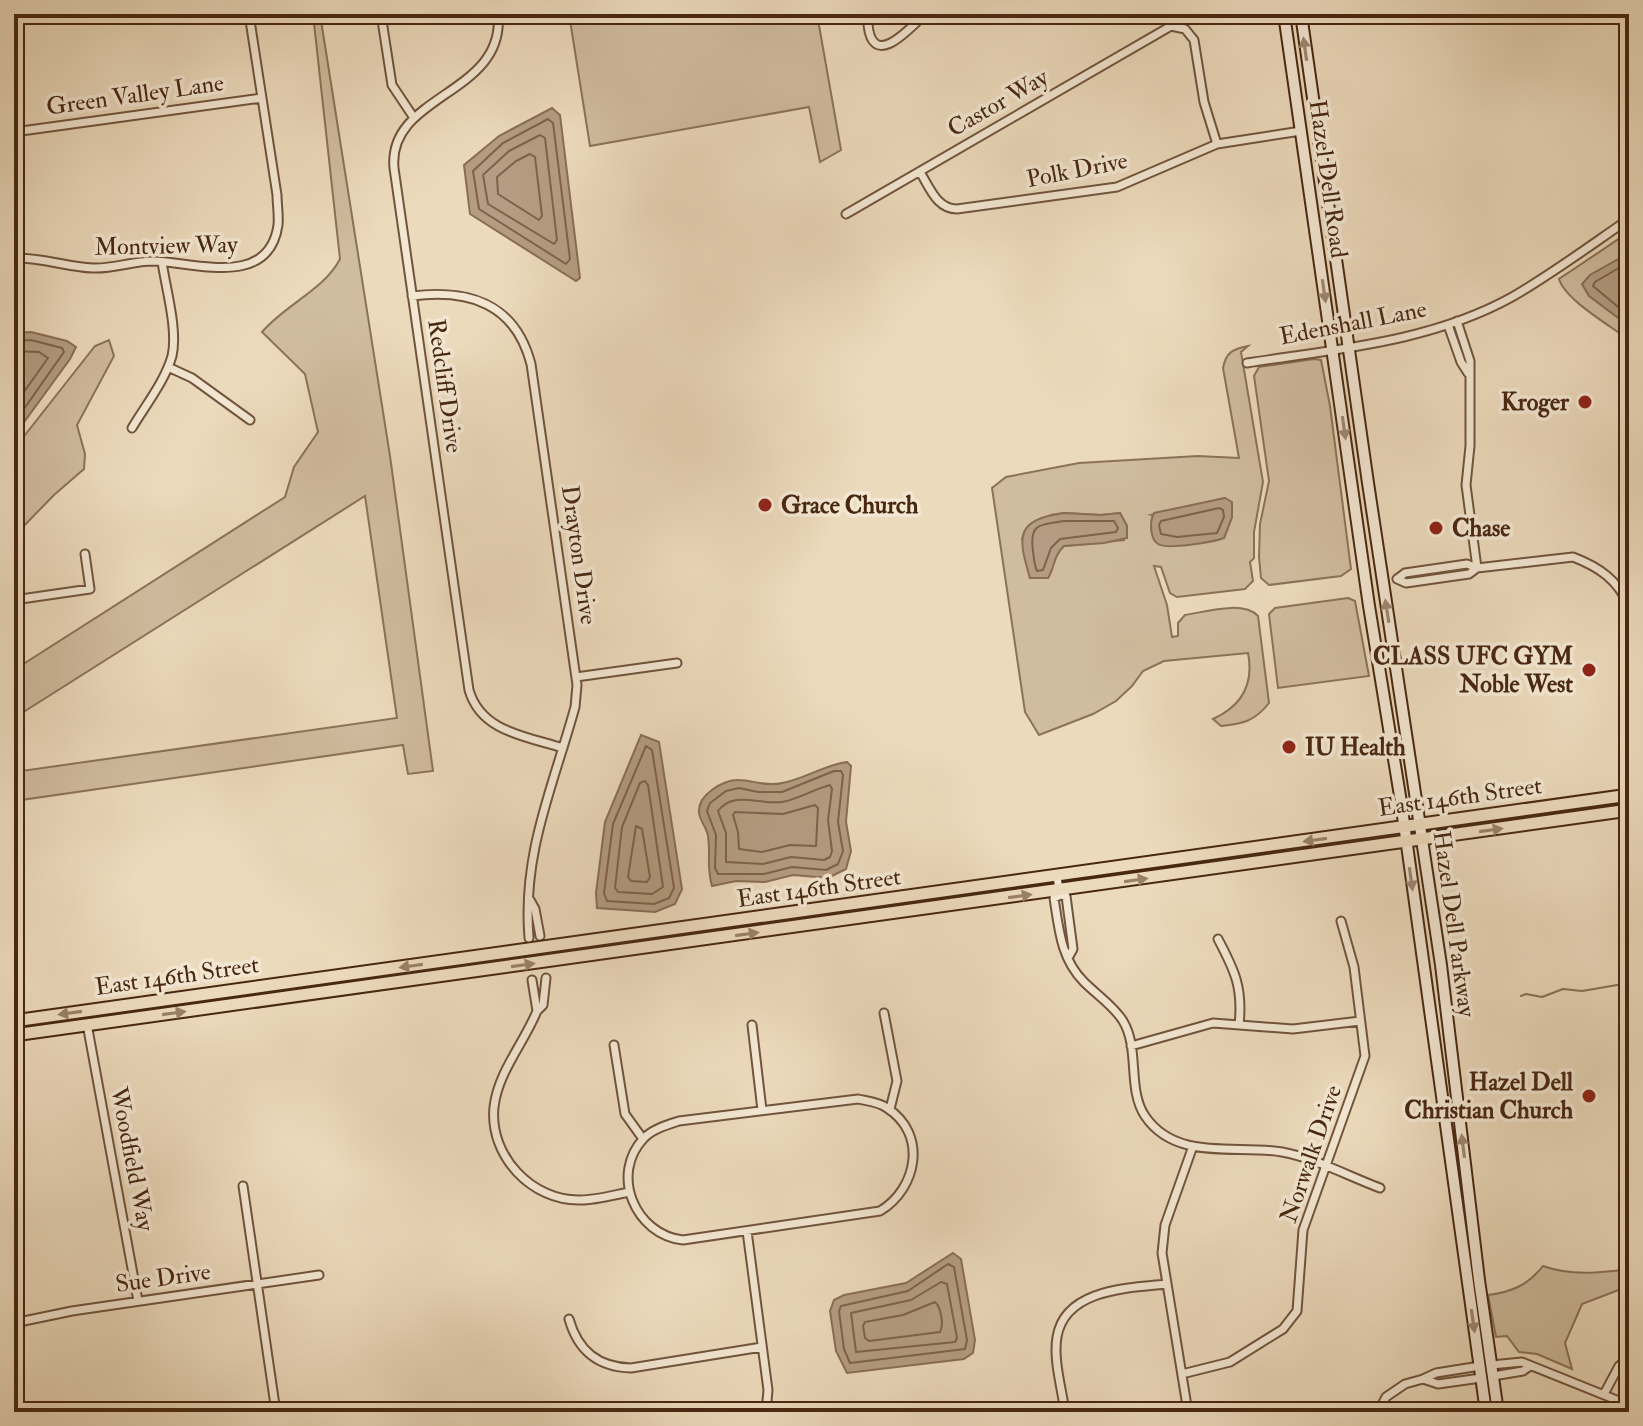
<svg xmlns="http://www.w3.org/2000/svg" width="1643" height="1426" font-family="'IM FELL Double Pica',serif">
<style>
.green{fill:#d0bc9f;stroke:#8c7258;stroke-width:2;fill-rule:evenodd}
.water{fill:#b49d82;stroke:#896e55;stroke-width:2}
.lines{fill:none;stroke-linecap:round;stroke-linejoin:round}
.shore{stroke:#7e624a;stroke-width:2}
.stream{stroke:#896e55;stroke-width:2}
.street-casing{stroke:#71543c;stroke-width:11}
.secondary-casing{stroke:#482711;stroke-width:14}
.primary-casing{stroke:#482711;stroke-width:15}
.street{stroke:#f3e7d3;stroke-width:7}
.secondary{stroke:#f3e7d3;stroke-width:10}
.primary{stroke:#ecdabc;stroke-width:11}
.oneway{fill:#9e8772}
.oneway2{fill:#9a8066}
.poi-dot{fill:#8f2418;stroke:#f3e7d3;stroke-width:3}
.labels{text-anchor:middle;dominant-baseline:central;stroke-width:7;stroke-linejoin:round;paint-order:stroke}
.street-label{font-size:24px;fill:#482711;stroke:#f3e7d3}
.poi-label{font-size:24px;font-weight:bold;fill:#482711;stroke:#f3e7d3;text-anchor:end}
</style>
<rect width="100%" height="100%" fill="#ecdabc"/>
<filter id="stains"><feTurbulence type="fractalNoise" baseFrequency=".0025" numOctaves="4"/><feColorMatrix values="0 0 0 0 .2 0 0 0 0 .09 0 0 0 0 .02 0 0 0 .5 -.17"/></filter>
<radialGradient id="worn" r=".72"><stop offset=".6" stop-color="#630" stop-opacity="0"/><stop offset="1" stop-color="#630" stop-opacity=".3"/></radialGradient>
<!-- green -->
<path class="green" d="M313 14H320L390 456 433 771 408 774 403 745 14 801V772L397 718 365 496 14 718V670L285 497 294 467 318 432 305 374 262 332C286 304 324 290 340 259Z
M569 14H817L841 150 820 162 809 107 590 146Z
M1629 232V340C1611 326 1565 300 1559 279Z
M109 340 114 356 77 425 85 454 84 469 54 495 14 536V449L95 346Z
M1248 346 1241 352 1263 482 1254 532V558L1250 562 1253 581 1245 589 1177 597 1170 593 1161 567 1154 566 1167 605 1172 637 1178 636V623L1185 615C1205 612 1243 600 1258 616L1269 703C1255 721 1243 724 1221 726L1213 719C1242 706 1254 684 1248 653L1164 661 1143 671 1132 686 1116 701 1093 714 1039 735 1025 712 992 488 1006 477 1079 463 1198 456 1239 458 1223 368C1226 352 1233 349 1248 346ZM1225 498 1232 517 1224 538 1151 515ZM1064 513 1101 515 1120 513 1127 526 1124 540 1064 546C1053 556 1054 567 1048 578H1030L1022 538 1051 515Z
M1314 359 1321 360 1330 406 1351 569 1341 576 1269 585 1261 578 1259 557 1260 524 1269 481 1254 376 1259 367Z
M1348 598 1355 601 1369 676 1278 688 1269 614 1275 608Z
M1543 1266C1571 1276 1600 1273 1629 1269V1286L1582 1304 1565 1343 1572 1369 1537 1354 1519 1352 1507 1336 1496 1337 1488 1295C1512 1292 1528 1285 1543 1266Z"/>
<!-- water -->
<path class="water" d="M552 108 560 115 580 278 576 281 470 214 464 165 499 136Z
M1629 253V326L1589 296 1582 284 1590 275Z
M31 332 67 341 76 347 70 359 14 436V333Z
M1225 498 1232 502V517L1224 538C1213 542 1167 550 1158 544 1149 538 1150 520 1154 513Z
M1064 513 1101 515 1120 513 1127 526V538L1104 543 1064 546C1053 556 1055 567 1048 578H1030C1017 535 1016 520 1064 513Z
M641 735 659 742 682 889 675 904 655 912 597 908 596 893 605 822Z
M847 762 851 766 846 822 851 851 846 869 828 878 793 875 765 882 736 881 712 886C706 865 711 855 708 836 707 828 700 821 699 813 697 795 723 780 738 780 753 780 766 787 782 783 805 779 824 765 847 762Z
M953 1253 961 1259 975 1340 973 1353 964 1359 847 1373 836 1351 830 1311 834 1300 844 1295 906 1283Z"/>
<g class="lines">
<!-- shore -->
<path class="shore" d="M548 119 553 123 570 259 566 264 479 209 473 171 503 143Z
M540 135 545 138 557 240 554 244 488 204 483 175 509 151Z
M530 154 535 157 542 216 539 220 498 194 497 177 516 161Z
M1629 262 1595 282 1593 286 1629 316
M14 341 31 340 62 348 64 352 14 423
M14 351 39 352 48 358 14 406
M1219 508 1223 510 1224 517 1217 533 1177 537 1161 534 1159 525 1161 521Z
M1064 521H1114L1118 528 1116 532 1060 539 1051 548 1043 570 1037 571C1034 564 1034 559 1033 551 1029 523 1040 525 1064 521Z
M646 746 652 750 674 888 669 898 654 904 607 901 604 893 613 824Z
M834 771H841L843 775 838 822 843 851 838 864 826 870 792 867 764 874H718L715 868 716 835 707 811 710 803 726 791 739 788 758 792H782Z
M645 781 648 785 663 887 652 894 618 892 615 888 622 827 640 783Z
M830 785 832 789 828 820 832 851 830 857 824 860 791 857 763 864 726 862V833L718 811C734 790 759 805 782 802 799 799 814 789 830 785Z
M815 805 818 808 816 846 790 845 762 852 739 849 738 832 733 815 735 812 783 814Z
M636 826 642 829 650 877 647 882 631 881 628 877Z
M948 1264 954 1267 967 1340 965 1349 850 1363 844 1349 839 1311 841 1306 908 1291Z
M941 1282 947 1284 957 1338 955 1342 856 1352 851 1313 911 1300Z
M935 1302C941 1307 944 1325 940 1332L869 1341 865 1338 863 1326 865 1322 903 1315Z"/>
<!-- stream -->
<path class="stream" d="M1521 996 1526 994 1542 997 1563 989 1582 991 1629 983"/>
<defs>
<path id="street" d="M381 14 392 85 414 118
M498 14C506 95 387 94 394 168L469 690C481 732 526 736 563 748
M874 14 868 25C873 71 911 27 925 14
M14 132 262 98
M920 172C930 188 937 209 957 209L1117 187 1217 144 1301 131
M846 214 1171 26 1185 29 1194 40 1204 102 1217 144
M14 258C41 257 66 267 93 268 113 269 133 261 153 261 194 262 269 289 278 225 279 215 277 204 277 195L249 14
M412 296C469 289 515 303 531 364L577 685 575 707C553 787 522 853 529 938
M1457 321 1470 361V446L1466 485 1477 568
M1448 325 1461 362 1468 373
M1247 363C1336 349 1431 342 1512 297 1552 274 1591 245 1629 219
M168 367 192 378 250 420
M132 428C145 406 165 381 172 356 178 330 166 289 162 262
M1397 579 1405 573 1467 564 1477 568 1573 557C1599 567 1618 580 1629 606
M1397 579 1406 583 1469 574 1477 568
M14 600 90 589 85 554
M576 677 677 663
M1057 877 1060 895 1066 896 1073 949 1068 958
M1060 895 1054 898C1059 930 1061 959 1084 982 1097 995 1114 1006 1123 1021 1140 1049 1127 1089 1145 1116 1176 1162 1237 1144 1282 1152 1315 1158 1348 1176 1380 1188
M530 900 535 909 540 936
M1218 939C1235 971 1243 988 1239 1025
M532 980 537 1011 543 1005 546 978
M537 1011C524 1043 498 1072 494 1107 489 1156 532 1201 580 1200 596 1200 614 1195 629 1192
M884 1013 897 1081 890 1109
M87 1024 138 1301
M752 1025 762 1110
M614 1045 625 1114 643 1139
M1131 1046 1213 1023 1293 1029 1360 1021
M858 1099C867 1101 879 1102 887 1108 928 1134 917 1189 880 1211L683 1240C636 1235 609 1175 644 1138 653 1129 667 1125 679 1121Z
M243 1186 276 1412
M747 1231 768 1390 766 1412
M569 1319C578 1351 598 1367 631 1368L762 1347
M14 1323 72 1311 319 1275
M1491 1365 1522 1362 1629 1405
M1182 1374 1230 1362 1283 1329 1297 1311 1303 1230 1365 1056 1354 967 1341 921
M1493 1376 1523 1371 1530 1366
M1423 1379 1438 1384 1481 1378
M1604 1394 1619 1366 1629 1357
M1065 1412C1062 1389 1053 1360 1057 1337 1065 1289 1128 1288 1167 1284
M1188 1412 1162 1253 1165 1225 1193 1146
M1378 1412 1386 1397 1405 1384 1423 1379 1436 1373 1480 1366"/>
<path id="secondary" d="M1284 14 1369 606 1401 802 1486 1412
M1301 14 1368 483 1441 965 1479 1280 1498 1412"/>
<path id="primary" d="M14 1021 1629 795
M14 1035 1629 810"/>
</defs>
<!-- street casing -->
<use href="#street" class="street-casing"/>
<!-- secondary casing -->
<use href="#secondary" class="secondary-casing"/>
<!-- primary casing -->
<use href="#primary" class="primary-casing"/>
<!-- street -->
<use href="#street" class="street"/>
<!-- secondary -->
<use href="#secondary" class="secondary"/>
<!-- primary -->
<use href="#primary" class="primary"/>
</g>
<!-- one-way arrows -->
<defs><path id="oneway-solid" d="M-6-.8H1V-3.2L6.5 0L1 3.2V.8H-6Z" transform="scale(2)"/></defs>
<g class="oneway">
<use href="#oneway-solid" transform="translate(1305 49) rotate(-98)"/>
<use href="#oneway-solid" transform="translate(1324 291) rotate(82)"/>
<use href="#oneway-solid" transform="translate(1344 428) rotate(82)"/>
<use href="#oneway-solid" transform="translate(1387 611) rotate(-99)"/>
<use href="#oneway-solid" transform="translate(1411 879) rotate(82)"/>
<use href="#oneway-solid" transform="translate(1463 1146) rotate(-97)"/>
<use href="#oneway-solid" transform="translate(1473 1321) rotate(82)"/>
</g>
<g class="oneway2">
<use href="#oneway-solid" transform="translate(1491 830) rotate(-8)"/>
<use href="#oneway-solid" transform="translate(1315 840) rotate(172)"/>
<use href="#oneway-solid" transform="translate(1136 880) rotate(-8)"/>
<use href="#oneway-solid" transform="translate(1020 896) rotate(-8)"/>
<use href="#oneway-solid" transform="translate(747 934) rotate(-8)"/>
<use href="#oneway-solid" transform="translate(523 965) rotate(-8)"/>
<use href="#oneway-solid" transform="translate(411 966) rotate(172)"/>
<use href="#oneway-solid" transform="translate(70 1013) rotate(172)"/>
<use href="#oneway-solid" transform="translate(174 1013) rotate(-8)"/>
</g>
<!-- markers -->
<g class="poi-dot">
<circle cx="1585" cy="402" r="8"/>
<circle cx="765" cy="505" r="8"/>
<circle cx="1436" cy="528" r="8"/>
<circle cx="1589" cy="670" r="8"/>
<circle cx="1289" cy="747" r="8"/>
<circle cx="1589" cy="1096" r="8"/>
</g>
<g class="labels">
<!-- street labels -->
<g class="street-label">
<text transform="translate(135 95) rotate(-8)">Green Valley Lane</text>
<text transform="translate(998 103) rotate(-30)">Castor Way</text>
<text transform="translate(1077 170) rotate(-11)">Polk Drive</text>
<text transform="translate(1328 179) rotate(82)">Hazel Dell Road</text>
<text transform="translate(166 246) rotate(-1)">Montview Way</text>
<text transform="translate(1353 323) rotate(-11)">Edenshall Lane</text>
<text transform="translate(445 386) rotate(82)">Redcliff Drive</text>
<text transform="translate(579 555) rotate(82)">Drayton Drive</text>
<text transform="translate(1460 797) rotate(-8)">East 146th Street</text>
<text transform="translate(819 888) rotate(-8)">East 146th Street</text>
<text transform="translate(1454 924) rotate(82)">Hazel Dell Parkway</text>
<text transform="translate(177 976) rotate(-8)">East 146th Street</text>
<text transform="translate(1311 1154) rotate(-71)">Norwalk Drive</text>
<text transform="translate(132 1159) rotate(79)">Woodfield Way</text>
<text transform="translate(163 1278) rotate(-8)">Sue Drive</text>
</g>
<!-- poi labels -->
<g class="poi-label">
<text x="1569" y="402">Kroger</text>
<text x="781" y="505" text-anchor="start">Grace Church</text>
<text x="1452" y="528" text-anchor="start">Chase</text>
<text x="1573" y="656">CLASS UFC GYM<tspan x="1573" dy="28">Noble West</tspan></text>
<text x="1305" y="747" text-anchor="start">IU Health</text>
<text x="1573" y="1082">Hazel Dell<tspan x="1573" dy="28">Christian Church</tspan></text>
</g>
</g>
<!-- margin -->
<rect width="1643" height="1426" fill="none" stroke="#ecdabc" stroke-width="48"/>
<rect x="16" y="16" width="1611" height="1394" fill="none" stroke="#482711" stroke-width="4"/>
<rect x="24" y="24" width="1595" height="1378" fill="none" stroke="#482711" stroke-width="2"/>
<rect width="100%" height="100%" filter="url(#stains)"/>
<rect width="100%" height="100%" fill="url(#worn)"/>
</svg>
